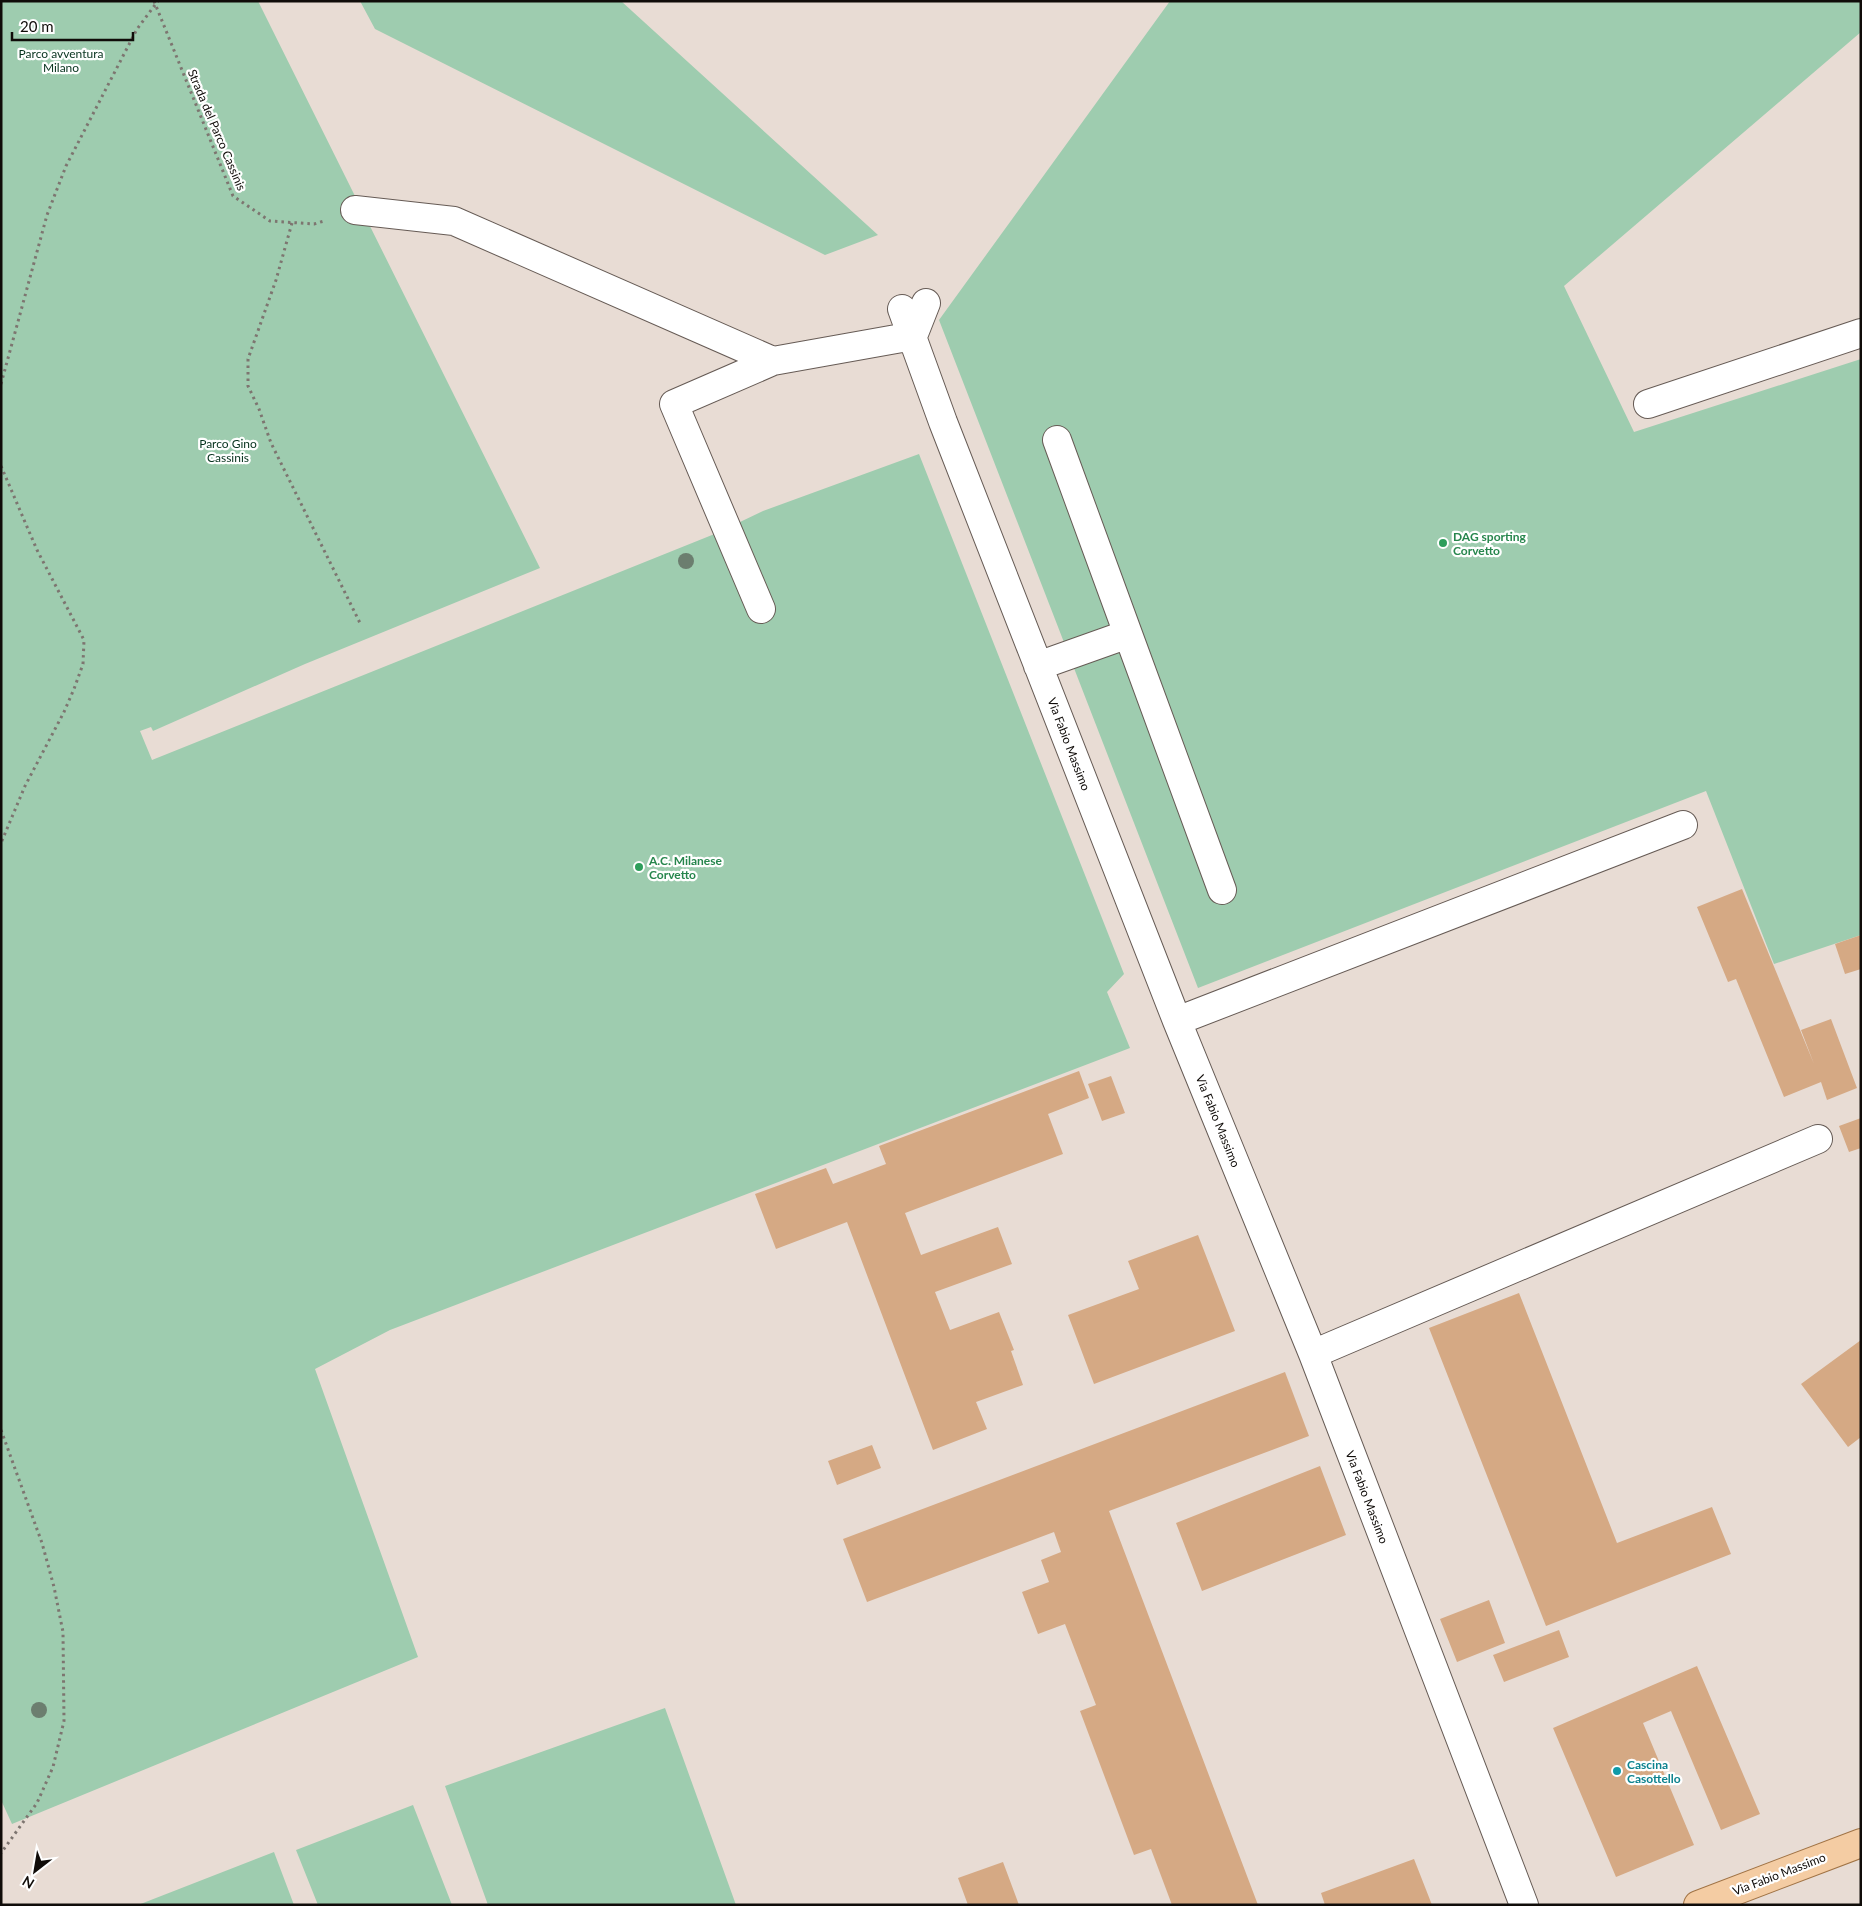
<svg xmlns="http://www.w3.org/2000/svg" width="1862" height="1906" font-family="Lato,sans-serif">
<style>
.green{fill:#9eccaf}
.building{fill:#d5a984}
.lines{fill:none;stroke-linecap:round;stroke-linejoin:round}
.minor-casing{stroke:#665b55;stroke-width:30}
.major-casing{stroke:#a07345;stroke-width:30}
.path{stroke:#7d7570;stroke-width:3;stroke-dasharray:2.5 4;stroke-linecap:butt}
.minor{stroke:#fff;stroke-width:28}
.major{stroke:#f4cca3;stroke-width:28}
.tree{fill:#6c7e6f}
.leisure-dot{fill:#2e9e5b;stroke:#fff;stroke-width:2}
.culture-dot{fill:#0f9aa8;stroke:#fff;stroke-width:2}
.labels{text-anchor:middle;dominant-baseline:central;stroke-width:4.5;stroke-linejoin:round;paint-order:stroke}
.park-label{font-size:12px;fill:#06321d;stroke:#fff}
.street-label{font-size:12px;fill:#100c09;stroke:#fff}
.leisure-label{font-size:12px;font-weight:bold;fill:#27864d;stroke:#fff;text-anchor:start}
.culture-label{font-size:12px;font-weight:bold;fill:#0d838f;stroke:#fff;text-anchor:start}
</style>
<rect width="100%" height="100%" fill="#e8dcd4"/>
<!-- green -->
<path class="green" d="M1 1H258L540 568 305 664 153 731 151 727 140 731 152 760 717 533 763 511 919 454 1124 974 1107 992 1130 1048 390 1330 315 1369 418 1657 12 1824 1 1800Z
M360 1H621L878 235 825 255 375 29Z
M1170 1H1861V32L1564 286 1634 432 1861 359V935L1774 964 1706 791 1198 988 939 320Z
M665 1708 736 1905H488L445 1786Z
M413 1805 452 1905H318L296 1850Z
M274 1852 294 1905H138Z"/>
<!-- building -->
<path class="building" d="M1742 889 1814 1064 1801 1030 1831 1019 1857 1088 1827 1100 1821 1082 1784 1097 1736 979 1728 982 1697 907Z
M1861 935V969L1845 974 1835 944Z
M1079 1071 1089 1098 1048 1114 1063 1154 905 1213 921 1255 998 1227 1012 1264 935 1292 950 1330 999 1312 1014 1350 1011 1351 1023 1385 976 1402 987 1429 933 1450 847 1222 776 1249 755 1194 826 1168 833 1184 886 1164 879 1146Z
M1111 1076 1125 1113 1102 1121 1088 1084Z
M1861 1118V1148L1849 1152 1839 1126Z
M1198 1235 1235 1331 1094 1384 1068 1315 1139 1289 1128 1261Z
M1519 1293 1617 1543 1712 1507 1731 1554 1546 1626 1429 1328Z
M1861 1340V1437L1848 1447 1801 1384Z
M1285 1372 1309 1436 1109 1511 1258 1905H1172L1151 1849 1134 1855 1080 1711 1096 1705 1065 1624 1038 1634 1022 1592 1049 1582 1041 1560 1061 1552 1054 1532 867 1602 843 1539Z
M872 1445 881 1468 837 1485 828 1461Z
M1320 1466 1346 1535 1202 1591 1176 1523Z
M1489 1600 1505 1643 1457 1662 1440 1619Z
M1559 1630 1569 1657 1504 1682 1493 1655Z
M1697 1666 1760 1814 1721 1830 1671 1711 1643 1723 1694 1845 1616 1877 1553 1728Z
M1414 1859 1432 1905H1325L1321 1893Z
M1003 1862 1019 1905H968L958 1878Z"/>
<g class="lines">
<defs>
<path id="minor" d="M355 210 454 221 773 361
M902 309 943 422 1177 1021 1313 1354 1524 1905
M913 336 926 303
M1648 404 1861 333
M1057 440 1128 634
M761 609 674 404 773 361 913 336
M1038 666 1128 634 1222 890
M1177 1021 1683 825
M1313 1354 1818 1139"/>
<path id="major" d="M1698 1905 1861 1843"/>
</defs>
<!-- minor casing -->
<use href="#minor" class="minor-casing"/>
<!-- major casing -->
<use href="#major" class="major-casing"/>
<!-- path -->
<path class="path" d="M154 1 233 196 270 221 314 224 324 221
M292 223 276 280 248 359V386L259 409 271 443 361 625
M1 384 47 215 66 166 137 29 158 1
M1 466 37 550 84 640 83 664 74 689 64 712 25 786 1 843
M1 1430 42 1543 54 1587 63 1632 64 1721 53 1767 37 1803 1 1853"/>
<!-- minor -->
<use href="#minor" class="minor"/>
<!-- major -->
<use href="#major" class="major"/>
</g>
<!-- trees -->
<g class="tree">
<circle cx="686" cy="561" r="8"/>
<circle cx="39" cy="1710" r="8"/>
</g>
<!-- markers -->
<g class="leisure-dot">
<circle cx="1443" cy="543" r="5"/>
<circle cx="639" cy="867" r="5"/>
</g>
<circle class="culture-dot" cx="1617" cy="1771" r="5"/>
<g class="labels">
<!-- park labels -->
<g class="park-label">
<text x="61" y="53">Parco avventura<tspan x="61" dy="14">Milano</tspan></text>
<text x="228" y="443">Parco Gino<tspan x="228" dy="14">Cassinis</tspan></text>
</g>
<!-- street labels -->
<g class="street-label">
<text transform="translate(217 130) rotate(67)">Strada del Parco Cassinis</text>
<text transform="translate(1069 744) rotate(69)">Via Fabio Massimo</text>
<text transform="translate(1218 1121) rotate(68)">Via Fabio Massimo</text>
<text transform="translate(1367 1497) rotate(69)">Via Fabio Massimo</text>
<text transform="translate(1779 1874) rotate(-21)">Via Fabio Massimo</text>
</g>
<!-- leisure labels -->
<g class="leisure-label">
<text x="1453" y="536">DAG sporting<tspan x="1453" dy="14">Corvetto</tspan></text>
<text x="649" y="860">A.C. Milanese<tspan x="649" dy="14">Corvetto</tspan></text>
</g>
<!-- culture labels -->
<g class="culture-label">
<text x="1627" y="1764">Cascina<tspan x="1627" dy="14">Casottello</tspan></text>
</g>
</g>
<!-- border -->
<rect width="1862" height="1906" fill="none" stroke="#100c09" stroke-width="5"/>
<!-- north arrow -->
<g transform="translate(35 1871) rotate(211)" stroke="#ffffff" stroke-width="4" paint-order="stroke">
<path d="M0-4L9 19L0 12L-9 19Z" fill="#100c09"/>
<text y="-8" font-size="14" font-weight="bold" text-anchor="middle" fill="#100c09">N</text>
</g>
<!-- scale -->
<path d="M12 32v8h121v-8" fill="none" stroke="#100c09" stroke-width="2.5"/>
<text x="20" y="32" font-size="15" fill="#100c09" stroke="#ffffff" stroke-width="4" paint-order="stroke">20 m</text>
</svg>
